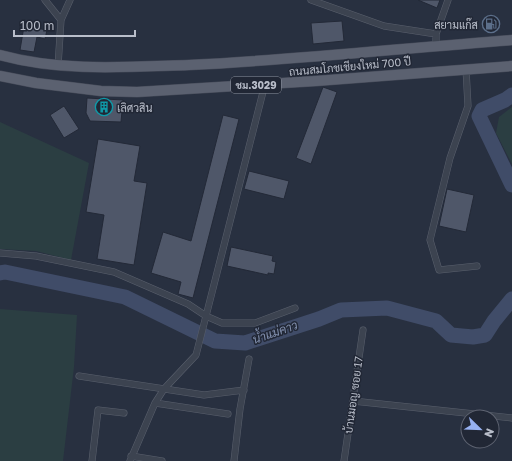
<svg xmlns="http://www.w3.org/2000/svg" width="512" height="461" font-family="'Golos Text',Sarabun,sans-serif">
<style>
.green{fill:#2b3e42}
.lines{fill:none;stroke-linecap:round;stroke-linejoin:round}
.river{stroke:#404c68;stroke-width:15}
.building{fill:#4f5769;stroke:#232937}
.street-casing{stroke:#5a606d;stroke-width:7}
.primary-casing{stroke:#464b59;stroke-width:11}
.street{stroke:#3c4350;stroke-width:6}
.primary{stroke:#5b6170;stroke-width:10}
.labels{text-anchor:middle;dominant-baseline:central;stroke-width:3;stroke-linejoin:round;paint-order:stroke}
.shield{fill:#212735;stroke:#8b919d;stroke-width:1}
.shield-label{font-size:10px;font-weight:bold;fill:#b9beca}
.poi-label{font-size:11px;fill:#b9beca;stroke:#212735;text-anchor:end}
.street-label{font-size:11px;fill:#b9beca;stroke:#212735}
.water-label{font-size:12px;font-style:italic;fill:#8391af;stroke:#212735}
</style>
<rect width="100%" height="100%" fill="#283040"/>
<!-- green -->
<path class="green" d="M512 107V164L496 133 499 117Z
M0 122 89 163 71 260 36 251 0 249Z
M0 309 77 315 74 367 63 461H0Z"/>
<g class="lines">
<!-- river -->
<path class="river" d="M512 95 505 100 482 110 479 116 512 185
M0 273 5 272 125 297 215 341 245 343 319 319 341 310 387 308 436 321 451 335 473 337 485 335 494 321 512 299"/>
</g>
<!-- building -->
<path class="building" d="M418 0H440L437 8Z
M342 21 344 41 313 44 311 23Z
M24 26 47 30 45 39 37 37 34 52 20 50Z
M323 87 337 92 311 164 296 158Z
M87 98 123 100 121 122 90 121 86 113Z
M64 106 79 129 64 138 50 115Z
M223 115 239 119 193 298 178 294 181 282 151 273 163 232 191 241Z
M98 139 140 146 134 181 147 183 134 265 97 259 104 215 86 212Z
M249 171 289 181 284 199 244 189Z
M447 189 474 195 466 232 439 226Z
M231 247 273 256 272 261 276 262 274 274 268 273V275L227 266Z"/>
<g class="lines">
<defs>
<path id="street" d="M45 0 61 20
M311 0 384 26 436 34
M436 46V34L448 0
M58 66 61 20 70 0
M466 69 468 106 450 158 430 240 439 270 477 266
M265 84 206 316 222 323H255L295 308
M0 253 36 256 114 272 188 304 206 316 196 355 164 389 155 403 130 461
M79 376 204 395 244 390
M353 401 512 418
M155 403 228 414
M131 456 162 461
M92 461 98 410 124 413
M234 461 240 409 249 359
M344 461 363 330"/>
<path id="primary" d="M0 55C62 72 126 67 189 65 297 60 404 48 512 40
M0 76 36 83 101 91 137 92 316 81 512 66"/>
</defs>
<!-- street casing -->
<use href="#street" class="street-casing"/>
<!-- primary casing -->
<use href="#primary" class="primary-casing"/>
<!-- street -->
<use href="#street" class="street"/>
<!-- primary -->
<use href="#primary" class="primary"/>
</g>
<!-- icons -->
<defs>
<symbol id="fuel-ring" viewBox="-11 -11 22 22"><circle r="9.5" fill="#212735" stroke="#5c6f8a" stroke-width="1.5"/><path d="M-5.5-6h7V0h2V4h1.3V-2.5L3-4.5l.8-.8L6-3V5H2.5V1h-1V6h-7ZM-4.2-4.7v3.2H.2V-4.7Z" fill="#5c6f8a"/></symbol>
<symbol id="building-ring" viewBox="-11 -11 22 22"><circle r="9.5" fill="#212735" stroke="#0f9aa8" stroke-width="1.5"/><path d="M-4-6H4V6H1V3H-1V6H-4ZM-2.5-4.3h1.7v1.8h-1.7ZM.8-4.3h1.7v1.8H.8ZM-2.5-1h1.7V.8h-1.7ZM.8-1h1.7V.8H.8Z" fill="#0f9aa8"/></symbol>
</defs>
<g fill-rule="evenodd">
<use href="#fuel-ring" x="481" y="14" width="20" height="20"/>
<use href="#building-ring" x="94" y="97" width="20" height="20"/>
</g>
<g class="labels">
<!-- shield labels -->
<rect class="shield" x="231" y="77" width="50" height="16" rx="3"/>
<g class="shield-label">
<text x="256" y="85">ชม.3029</text>
</g>
<!-- poi labels -->
<g class="poi-label">
<text x="478" y="24">สยามแก๊ส</text>
<text x="117" y="107" text-anchor="start">เลิศวสิน</text>
</g>
<!-- street labels -->
<g class="street-label">
<text transform="translate(350 66) rotate(-5)">ถนนสมโภชเชียงใหม่ 700 ปี</text>
<text transform="translate(353 395) rotate(-82)">บ้านมอญ ซอย 17</text>
</g>
<!-- water labels -->
<g class="water-label">
<text transform="translate(275 332) rotate(-19)">น้ำแม่คาว</text>
</g>
</g>
<!-- north arrow -->
<g transform="translate(480 429) rotate(113)"><circle r="19" fill="#212735" stroke="#5e6371"/>
<path d="M0-3L7 15L0 10L-7 15Z" fill="#97b1f1"/>
<text y="-6" font-size="11" font-weight="bold" text-anchor="middle" fill="#b9beca">N</text>
</g>
<!-- scale -->
<path d="M14 30v6h121v-6" fill="none" stroke="#b9beca" stroke-width="2"/>
<text x="20" y="30" font-size="12" fill="#b9beca" stroke="#212735" stroke-width="3" paint-order="stroke">100 m</text>
</svg>
